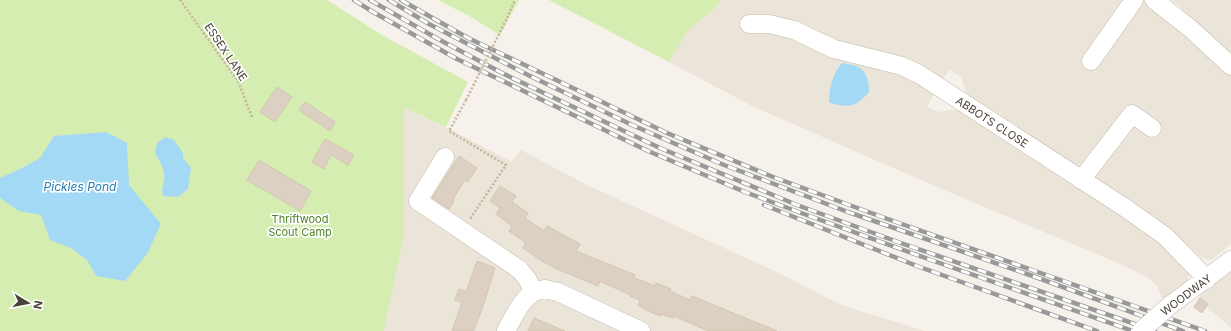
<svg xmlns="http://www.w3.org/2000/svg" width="1231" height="331" font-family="Inter,sans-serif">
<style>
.residential{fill:#ebe4d8}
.green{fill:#d5edb1}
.water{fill:#a4d9f6}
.building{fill:#dcd0c2;stroke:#d4c5b1}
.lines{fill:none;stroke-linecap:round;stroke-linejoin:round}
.minor-casing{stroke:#c3b9ac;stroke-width:19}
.path{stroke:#c6b59c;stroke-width:2.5;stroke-dasharray:2 2;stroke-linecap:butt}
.minor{stroke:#fff;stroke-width:18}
.rail-casing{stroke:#999;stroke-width:4.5}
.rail{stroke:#fff;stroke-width:3;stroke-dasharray:9;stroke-linecap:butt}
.minor-bridge-casing{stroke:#c3b9ac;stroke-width:19;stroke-linecap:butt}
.path-bridge{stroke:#c6b59c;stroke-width:2.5;stroke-dasharray:2 2;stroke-linecap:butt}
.minor-bridge{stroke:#fff;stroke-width:18}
.labels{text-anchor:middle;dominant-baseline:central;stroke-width:3.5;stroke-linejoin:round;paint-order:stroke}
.street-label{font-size:11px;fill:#4b4237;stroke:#fff}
.park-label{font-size:11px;fill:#4e8325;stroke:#fff}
.water-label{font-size:12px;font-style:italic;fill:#257daf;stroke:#fff}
</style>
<rect width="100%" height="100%" fill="#f6f2eb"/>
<!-- residential -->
<path class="residential" d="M721 0H1141L1212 55 1231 72V244L1211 260 1201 258 1166 227 1144 210 967 96 961 77 949 70 927 106 937 112 959 109 1152 234 1190 269 1187 281 1165 304 1156 285 1148 278 1125 266 930 184 752 106 669 62 686 33 714 9Z
M1172 0H1231V53Z
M404 108 451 130 512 162 521 150 587 185 779 273 841 305 925 331H384L404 235Z
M1231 269V328L1198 299 1206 288Z"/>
<!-- green -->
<path class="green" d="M0 0H327L382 35 468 82 446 127 404 108V235L384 331H0Z
M438 0H519L500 35 469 16Z
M549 0H721L714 9 687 32 669 62Z"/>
<!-- water -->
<path class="water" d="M842 63C846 64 853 64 858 67 867 71 869 83 869 92 856 107 848 109 829 102 829 88 832 75 842 63Z
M106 132 127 143 129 185 161 224 147 254 125 281 96 276 87 260 71 248 50 240 41 215 19 211 0 198V178L22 168 40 158 54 136Z
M165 137 174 140 183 153V158L191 168 188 189 178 197 163 196C161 190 163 187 164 181 166 170 160 162 155 154L157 143Z"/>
<!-- building -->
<path class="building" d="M277 87 292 97 275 122 260 112Z
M305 102 335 122 330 131 299 110Z
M325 139 354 155 348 165 331 155 324 169 312 162Z
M459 156 477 168 468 182 465 180 453 199 454 201 449 209 432 198Z
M259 160 311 191 300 211 247 180Z
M500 186 516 196 512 202 528 213 525 218 544 231 547 226 580 244 576 251 635 275 634 278 655 286 656 283 671 289 670 291 690 300 692 296 777 331H708L674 316 673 318 661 314 660 316 646 310 638 305 640 300 630 296V295L600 281 598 286 557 269 542 261 523 248 526 243 509 231 512 226 496 214 500 208 490 201Z
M477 261 495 268 483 306 474 330 471 331H452L462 302 455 300 459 289 466 292Z
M1200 298 1208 304 1202 313 1194 307Z
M534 318 565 331H528Z"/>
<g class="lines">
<defs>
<path id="minor" d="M1154 0 1191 29 1231 66
M749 24H769L794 30 834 49 902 66 919 74 1124 207 1165 236 1207 279
M1091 61 1134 0
M445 157 418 201 520 270 528 280 533 292 545 289 558 292 641 331
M1081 180 1132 114 1152 128
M1169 306 1231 260
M506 331C514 316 520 302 533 292"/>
</defs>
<!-- minor casing -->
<use href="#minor" class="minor-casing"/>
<!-- path -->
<path class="path" d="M180 0 238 81 252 117
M507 18 515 0
M466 100 449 131 506 165 470 219"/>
<!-- minor -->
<use href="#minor" class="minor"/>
<defs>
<path id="rail" d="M354 0 373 12 457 59 648 151 745 192 804 214 931 260 1133 331
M370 0 438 39 504 74 660 148 797 205 898 242 1155 331
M389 0 429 24 528 75 632 125 724 165 848 212 1030 275 1183 331
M401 0 468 38 552 78 667 133 773 177 882 217 1205 331
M764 205 917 266 1097 331"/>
</defs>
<!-- rail casing -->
<use href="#rail" class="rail-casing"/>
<!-- rail -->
<use href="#rail" class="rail"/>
<defs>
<path id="minor-bridge" d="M1141 331 1169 306"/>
</defs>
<!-- minor-bridge casing -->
<use href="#minor-bridge" class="minor-bridge-casing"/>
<!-- path-bridge -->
<path class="path-bridge" d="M466 100 507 18"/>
<!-- minor-bridge -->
<use href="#minor-bridge" class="minor-bridge"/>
</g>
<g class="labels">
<!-- street labels -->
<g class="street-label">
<text transform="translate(226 52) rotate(56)">ESSEX LANE</text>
<text transform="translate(992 122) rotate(33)">ABBOTS CLOSE</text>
<text transform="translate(1186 295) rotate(-37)">WOODWAY</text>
</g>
<!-- park labels -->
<g class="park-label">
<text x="300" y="219">Thriftwood<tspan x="300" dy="13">Scout Camp</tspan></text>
</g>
<!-- water labels -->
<g class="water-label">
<text x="80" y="186">Pickles Pond</text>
</g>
</g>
<!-- north arrow -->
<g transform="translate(28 303) rotate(100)" stroke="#ffffff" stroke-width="3" paint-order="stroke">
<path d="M0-3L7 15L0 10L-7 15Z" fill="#4b4237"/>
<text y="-6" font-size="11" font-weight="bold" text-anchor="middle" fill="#4b4237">N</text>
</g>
</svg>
